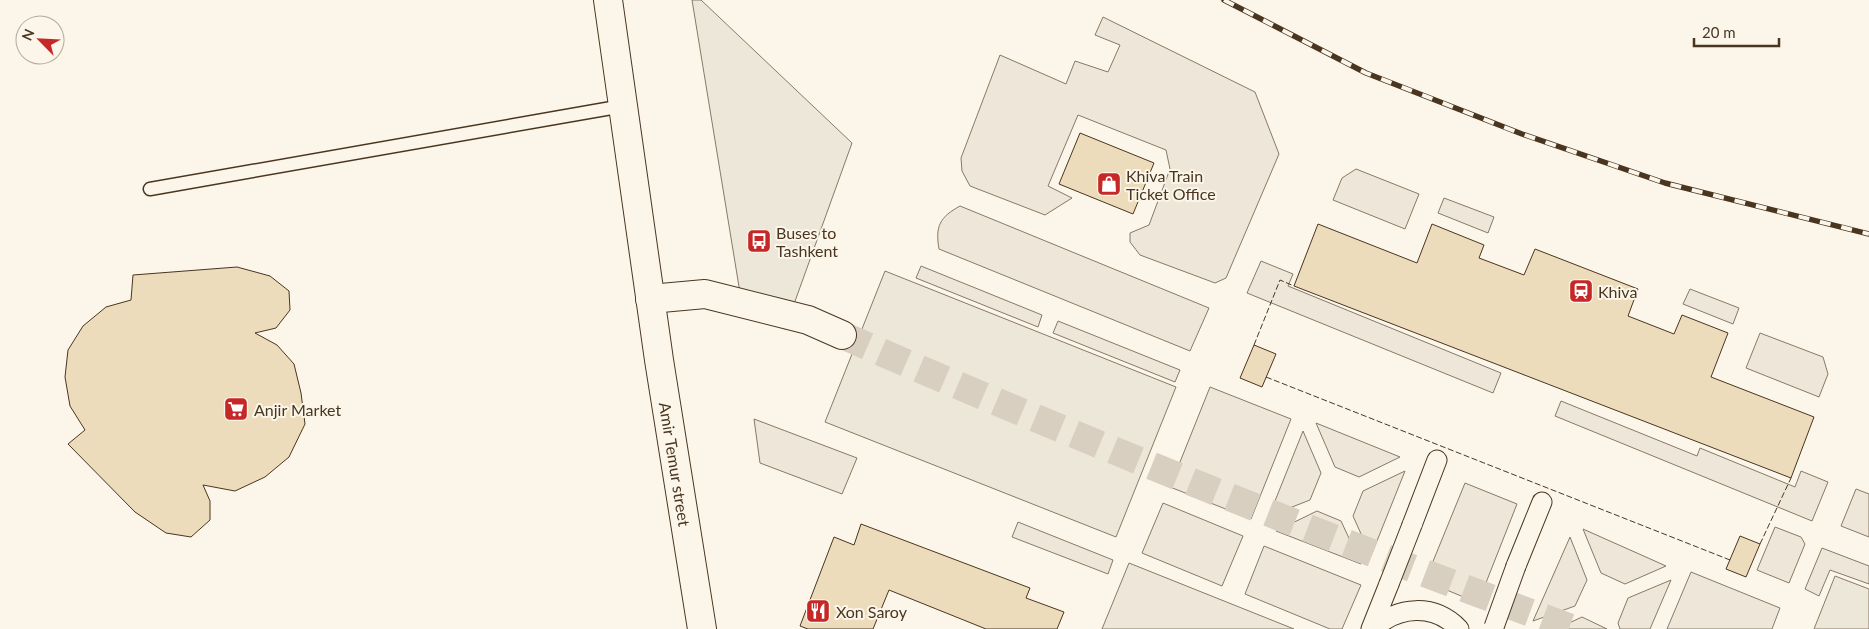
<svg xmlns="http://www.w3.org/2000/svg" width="1869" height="629" font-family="Lato,sans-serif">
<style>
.green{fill:#ede6d9;stroke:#887966}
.parking{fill:#ede7d9;stroke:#887966}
.building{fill:#ecdcbc;stroke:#4a3520}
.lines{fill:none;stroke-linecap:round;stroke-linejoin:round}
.secondary-tunnel{stroke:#d8cfc1;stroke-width:28;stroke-dasharray:28 14;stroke-linecap:butt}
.service-casing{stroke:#4a3520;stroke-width:15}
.pedestrian-casing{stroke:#4a3520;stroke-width:21}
.secondary-casing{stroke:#4a3520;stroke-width:30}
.primary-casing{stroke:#4a3520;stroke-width:30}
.service{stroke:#fbf6e9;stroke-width:12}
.pedestrian{stroke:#fbf6e9;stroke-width:19}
.secondary{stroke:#fbf6e9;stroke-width:28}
.primary{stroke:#fbf6e9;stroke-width:28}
.rail-casing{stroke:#4a3520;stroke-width:5.5}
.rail{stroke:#fbf6e9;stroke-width:4;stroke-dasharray:11;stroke-linecap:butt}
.pedestrian-bridge-casing{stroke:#4a3520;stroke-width:21;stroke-linecap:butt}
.pedestrian-bridge{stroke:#fbf6e9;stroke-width:19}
.fence{stroke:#4a3520;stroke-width:1;stroke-dasharray:6 2.5;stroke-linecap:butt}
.labels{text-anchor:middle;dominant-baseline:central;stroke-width:4;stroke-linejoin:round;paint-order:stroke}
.poi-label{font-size:16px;fill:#4a3520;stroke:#fbf6e9;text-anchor:start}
.street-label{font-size:16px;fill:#4a3520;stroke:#fbf6e9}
</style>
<rect width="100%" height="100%" fill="#fbf6e9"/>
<!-- green -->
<path class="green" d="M1103 17 1255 92 1279 154 1226 278 1215 283 1140 255 1130 242V233L1149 225 1170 169 1166 150 1078 115 1048 186 1072 198 1045 215 970 186 962 171 961 158 1000 55 1066 84 1075 61 1108 72 1120 45 1095 35Z
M1356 169 1419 194 1405 229 1333 200 1342 178Z
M1444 198 1494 217 1488 233 1438 213Z
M960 206 1209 308 1190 351 939 249C935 226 940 217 960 206Z
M1261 261 1293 274 1288 286 1501 373 1493 393 1247 293Z
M921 266 1042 315 1038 327 916 278Z
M1690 289 1739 308 1733 324 1683 304Z
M1058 321 1180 370 1175 382 1053 333Z
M1760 333 1823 357 1828 374 1819 397 1746 368Z
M1210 387 1291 419 1251 519 1170 487Z
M1561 401 1697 456 1700 448 1795 487 1801 471 1828 482 1812 521 1555 416Z
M754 419 857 458 842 494 760 463Z
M1316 423 1400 457 1359 477 1335 467Z
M1303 431 1321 473 1310 500 1269 516Z
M1405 471 1371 556 1353 516 1363 491Z
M1465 483 1517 504 1478 603 1425 581Z
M1856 489 1869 494V537L1841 526Z
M1163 503 1243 536 1222 586 1142 553Z
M1317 511 1341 521 1361 564 1276 531Z
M1018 522 1113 560 1108 574 1012 537Z
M1775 527 1801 537 1805 544 1789 583 1757 570Z
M1583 529 1666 566 1625 584 1601 573Z
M1570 537 1587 580 1575 606 1533 621Z
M1264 546 1361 585 1342 629H1330L1245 594Z
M1822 548 1869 566V584L1830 570 1819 596 1805 589Z
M1129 563 1294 629H1102Z
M1691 572 1780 608 1772 629H1667Z
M1671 580 1650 629H1620L1618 623 1628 598Z
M1582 617 1607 629H1556Z"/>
<!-- parking -->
<path class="parking" d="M692 0H701L852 143 785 329 743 311Z
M885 271 1176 387 1116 537 825 422Z
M1835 576 1869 589V629H1814Z"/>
<!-- building -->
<path class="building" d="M1080 133 1154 163 1133 214 1059 184Z
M1318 224 1417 263 1432 224 1484 245 1479 258 1524 275 1535 249 1638 289 1628 316 1674 334 1682 315 1728 333 1711 377 1814 417 1791 478 1294 286Z
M237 267 270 276 289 291 290 310 276 328 255 333 277 345 294 364 301 393 305 424 289 457 265 477 235 491 203 485 210 501V520L191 537 166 533 135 512 68 444 85 430 70 406 65 377 68 350 83 326 106 307 131 300 133 275Z
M1254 345 1276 354 1262 387 1240 378Z
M861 524 1030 588 1026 598 1064 612 1057 629H986L889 590 873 629H808L800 626 834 537 854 545Z
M1740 536 1760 544 1746 577 1726 569Z"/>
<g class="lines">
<!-- secondary-tunnel -->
<path class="secondary-tunnel" d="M842 335C1083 441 1327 538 1574 629"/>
<defs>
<path id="service" d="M150 189 623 106"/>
<path id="pedestrian" d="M1412 525 1437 460
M1516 566 1542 502
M1371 629 1389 584
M1373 629C1398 606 1434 603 1459 629"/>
<path id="secondary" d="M650 299 705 294 808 320 842 335"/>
<g id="primary">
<path id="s1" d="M608 0 659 360 702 629"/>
</g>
</defs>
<!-- service casing -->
<use href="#service" class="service-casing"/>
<!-- pedestrian casing -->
<use href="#pedestrian" class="pedestrian-casing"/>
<!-- secondary casing -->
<use href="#secondary" class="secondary-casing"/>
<!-- primary casing -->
<use href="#primary" class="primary-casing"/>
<!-- service -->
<use href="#service" class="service"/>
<!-- pedestrian -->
<use href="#pedestrian" class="pedestrian"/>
<!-- secondary -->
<use href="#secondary" class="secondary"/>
<!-- primary -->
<use href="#primary" class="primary"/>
<defs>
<path id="rail" d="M1224 0 1366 73 1522 134 1665 183 1869 234"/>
</defs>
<!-- rail casing -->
<use href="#rail" class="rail-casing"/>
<!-- rail -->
<use href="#rail" class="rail"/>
<defs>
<path id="pedestrian-bridge" d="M1389 584 1412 525
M1494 627 1516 566"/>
</defs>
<!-- pedestrian-bridge casing -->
<use href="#pedestrian-bridge" class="pedestrian-bridge-casing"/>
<!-- pedestrian-bridge -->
<use href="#pedestrian-bridge" class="pedestrian-bridge"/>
<!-- fence -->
<path class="fence" d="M1254 345 1280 280 1294 286
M1266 377 1730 560
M1760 544 1791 478"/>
</g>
<!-- icons -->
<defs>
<symbol id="shop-square" viewBox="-11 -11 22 22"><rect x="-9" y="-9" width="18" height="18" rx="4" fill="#c62828" stroke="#fbf6e9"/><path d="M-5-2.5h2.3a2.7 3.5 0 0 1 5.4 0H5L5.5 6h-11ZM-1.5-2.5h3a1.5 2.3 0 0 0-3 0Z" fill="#fff"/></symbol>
<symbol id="bus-square" viewBox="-11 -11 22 22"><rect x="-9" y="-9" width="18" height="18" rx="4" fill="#c62828" stroke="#fbf6e9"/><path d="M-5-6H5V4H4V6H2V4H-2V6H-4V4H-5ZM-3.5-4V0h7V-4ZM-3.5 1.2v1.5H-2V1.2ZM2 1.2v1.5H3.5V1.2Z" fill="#fff"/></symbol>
<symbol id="station-square" viewBox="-11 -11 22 22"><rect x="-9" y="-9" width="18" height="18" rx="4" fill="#c62828" stroke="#fbf6e9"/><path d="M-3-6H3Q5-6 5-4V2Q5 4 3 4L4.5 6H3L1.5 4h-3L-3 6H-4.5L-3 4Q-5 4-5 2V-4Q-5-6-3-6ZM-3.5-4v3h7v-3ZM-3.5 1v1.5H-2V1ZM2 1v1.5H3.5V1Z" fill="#fff"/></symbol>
<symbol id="supermarket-square" viewBox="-11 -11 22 22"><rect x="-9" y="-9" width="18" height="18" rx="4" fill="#c62828" stroke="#fbf6e9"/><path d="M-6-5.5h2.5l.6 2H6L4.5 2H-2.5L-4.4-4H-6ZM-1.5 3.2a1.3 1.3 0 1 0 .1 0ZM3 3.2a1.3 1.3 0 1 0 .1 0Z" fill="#fff"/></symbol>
<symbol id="restaurant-square" viewBox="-11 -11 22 22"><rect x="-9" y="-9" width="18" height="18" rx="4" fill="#c62828" stroke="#fbf6e9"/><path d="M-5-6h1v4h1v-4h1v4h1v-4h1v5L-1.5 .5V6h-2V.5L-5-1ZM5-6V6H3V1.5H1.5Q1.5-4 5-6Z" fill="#fff"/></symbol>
</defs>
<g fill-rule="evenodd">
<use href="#shop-square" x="1095" y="170" width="28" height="28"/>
<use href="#bus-square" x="745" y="227" width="28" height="28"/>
<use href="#station-square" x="1567" y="277" width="28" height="28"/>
<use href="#supermarket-square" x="222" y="395" width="28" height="28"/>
<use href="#restaurant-square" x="804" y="597" width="28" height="28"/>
</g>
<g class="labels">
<!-- poi labels -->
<g class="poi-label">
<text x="1126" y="175">Khiva Train<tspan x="1126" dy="18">Ticket Office</tspan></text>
<text x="776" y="232">Buses to<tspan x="776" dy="18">Tashkent</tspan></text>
<text x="1598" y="291">Khiva</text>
<text x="254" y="409">Anjir Market</text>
<text x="836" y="611">Xon Saroy</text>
</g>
<!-- street labels -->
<g class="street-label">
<text stroke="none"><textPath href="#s1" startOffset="469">Amir Temur street</textPath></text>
</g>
</g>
<!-- north arrow -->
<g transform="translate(40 40) rotate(294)"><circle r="24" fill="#fbf6e9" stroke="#b4a999"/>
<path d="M0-4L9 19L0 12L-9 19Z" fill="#c62828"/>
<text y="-8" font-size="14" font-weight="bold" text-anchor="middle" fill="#4a3520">N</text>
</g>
<!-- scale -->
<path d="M1694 38v8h85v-8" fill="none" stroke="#4a3520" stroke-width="2.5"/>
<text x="1702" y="38" font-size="15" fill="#4a3520" stroke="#fbf6e9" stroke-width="4" paint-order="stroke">20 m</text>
</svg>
